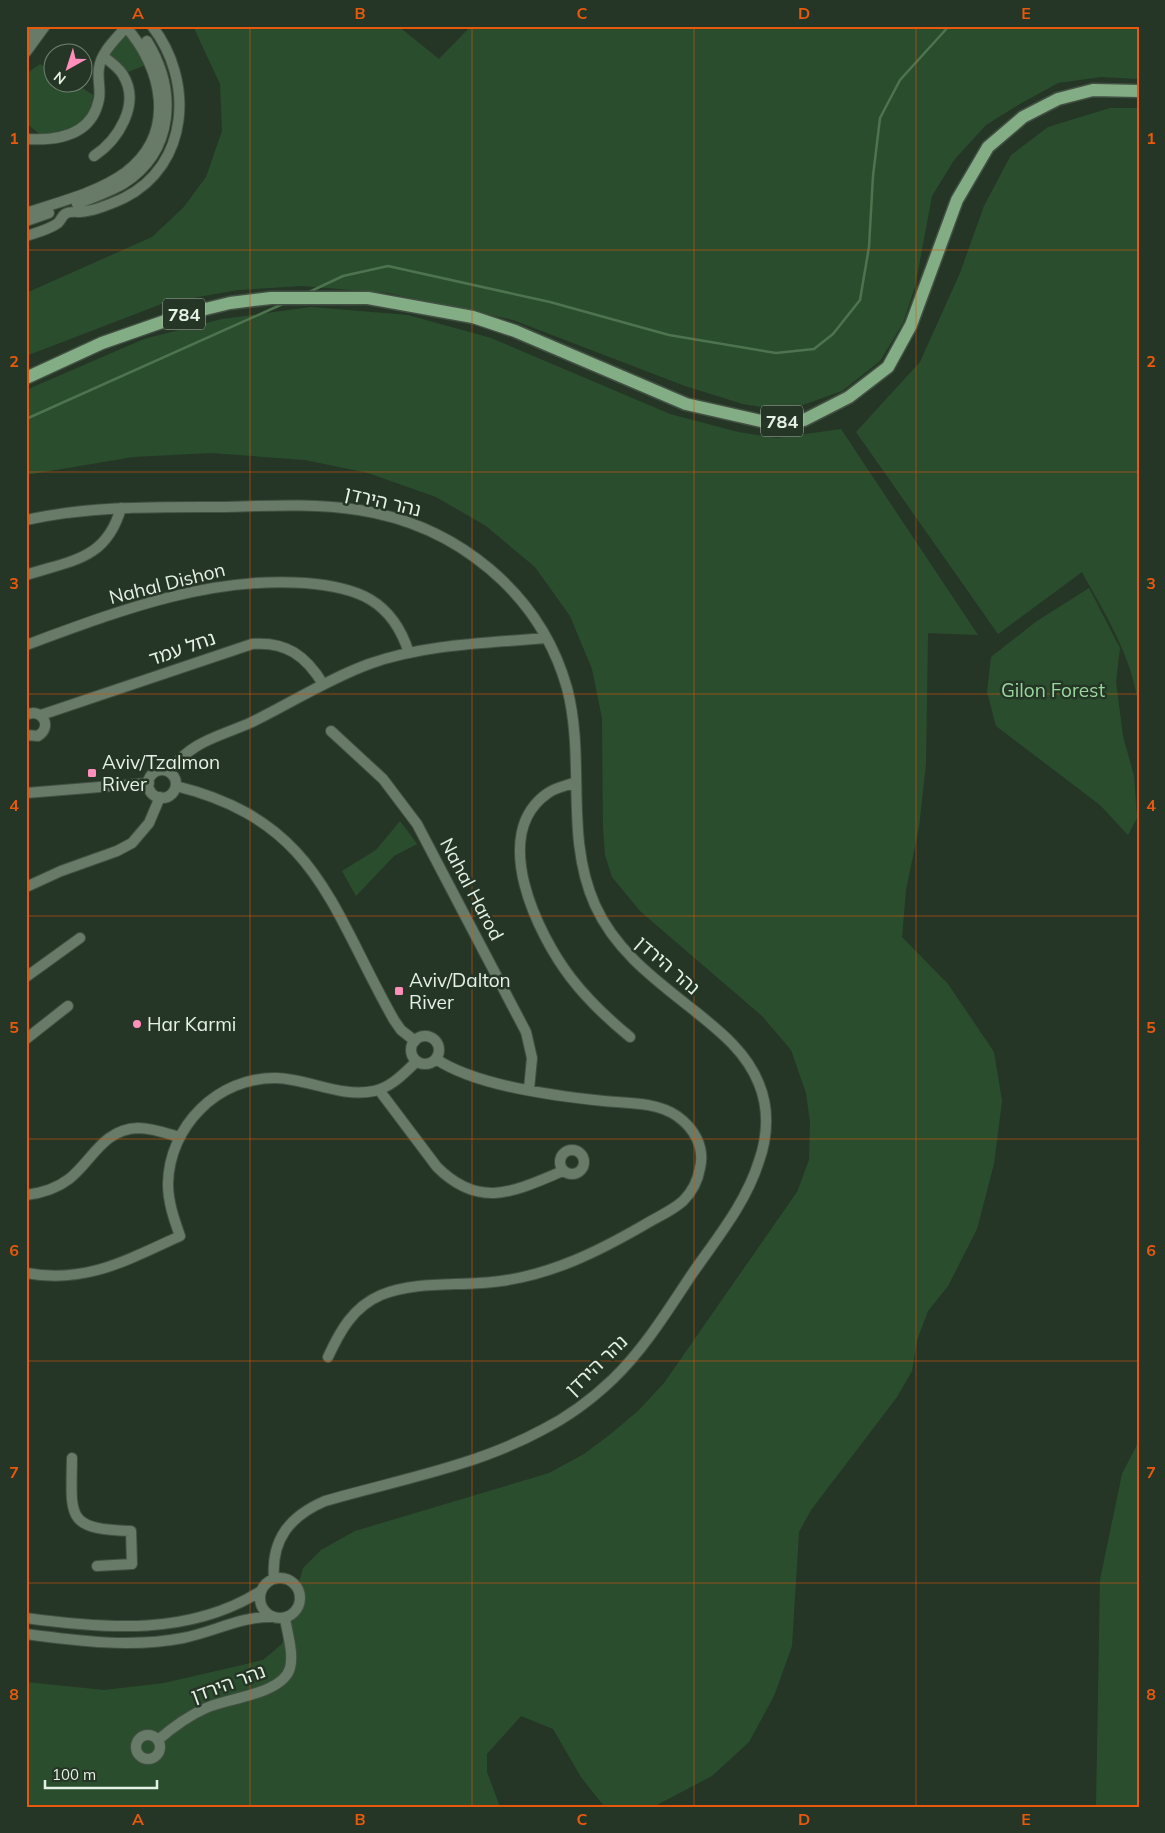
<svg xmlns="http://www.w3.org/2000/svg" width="1165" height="1833" font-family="Mulish,'Noto Sans Hebrew',sans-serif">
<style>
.green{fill:#2a4e2d}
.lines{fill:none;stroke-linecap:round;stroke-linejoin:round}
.stream{stroke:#4d744f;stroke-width:2.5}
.minor-casing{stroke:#425043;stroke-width:12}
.major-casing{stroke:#425043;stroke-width:15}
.minor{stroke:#687b68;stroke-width:10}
.major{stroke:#83ad84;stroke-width:12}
.grid{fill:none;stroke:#e8590c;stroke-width:1;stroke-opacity:0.55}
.poi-dot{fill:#ff8ebb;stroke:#253626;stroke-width:2}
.labels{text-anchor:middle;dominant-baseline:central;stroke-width:5;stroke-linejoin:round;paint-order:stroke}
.shield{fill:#253626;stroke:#acb9ac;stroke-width:1}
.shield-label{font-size:18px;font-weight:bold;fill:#e6f1e6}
.street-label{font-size:19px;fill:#e6f1e6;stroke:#253626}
.park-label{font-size:19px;fill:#98d69b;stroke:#253626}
.poi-label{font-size:19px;fill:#e6f1e6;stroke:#253626;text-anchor:start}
.neatline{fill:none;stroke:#e8590c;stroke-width:2}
.grid-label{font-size:16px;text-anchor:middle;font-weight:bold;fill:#e8590c}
</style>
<rect width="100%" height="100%" fill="#253626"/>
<!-- green -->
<path class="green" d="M193 26H398L439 59 471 26H1139V79L1101 77 1058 83 1018 105 986 125 954 160 932 196 915 287 903 323 880 361 842 391 786 411 743 404 685 386 513 320 388 293 302 286 238 290 164 303 26 356V293L152 237 183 208 206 177 222 131 220 84Z
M126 32 146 65 125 73 107 56Z
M40 64 52 72V82L75 83 93 95C93 127 68 133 42 136L26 123V74Z
M1110 108H1139V709C1132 655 1107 618 1082 572L998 634 856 432 920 362 960 273 984 206 1011 155 1048 127Z
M311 307 408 315 491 338 670 414 738 432 777 438 841 429 978 635 928 633 926 764 919 827 906 890 902 937 948 984 994 1052 1002 1101 994 1164 977 1229 948 1286 928 1311 917 1340 912 1371 897 1397 811 1510 799 1532 792 1646 774 1696 749 1742 712 1776 653 1807H611L603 1805 581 1777 553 1729 521 1716 487 1754V1772L500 1807H26V1682L104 1690 164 1683 263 1660 282 1644 303 1568 321 1550 355 1531 549 1473 584 1454 612 1433 639 1410 664 1383 797 1192 809 1160 810 1122 806 1093 791 1050 762 1016 640 911 612 877 605 855 603 827 602 718 592 669 570 616 535 567 486 526 436 497 368 473 305 460 211 453 133 457 26 475V390L144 339 222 319Z
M1089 588 1120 648 1116 682 1123 736 1134 776 1137 818 1128 835 1100 805 996 726 987 692 991 657 1037 621Z
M400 821 417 844 394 856 356 896 342 871 376 850Z
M1139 1441V1807H1096L1100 1580 1122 1474Z"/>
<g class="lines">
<!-- stream -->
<path class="stream" d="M307 293 343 276 388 266 550 302 669 335 776 353 814 349 833 334 860 300 869 247 873 176 880 118 900 80 949 26
M26 419 285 303"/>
<defs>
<path id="minor" d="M26 37 34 26
M26 52 45 26
M26 139C57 141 92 136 99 99 101 89 97 78 99 68 101 52 116 39 126 27
M94 156C118 140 141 104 123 75 119 68 111 62 104 57
M77 204C92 198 109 192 123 184 175 151 177 90 147 41
M26 213C59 202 97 193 126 172 177 133 163 68 125 26
M26 221 49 213
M26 236C36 233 50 229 58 223 61 220 62 216 65 214 69 211 76 212 80 212 95 211 111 204 124 198 190 165 194 80 152 26
M26 520C90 506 154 507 219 507 265 506 313 503 359 510 456 525 540 592 567 688 586 760 564 836 595 905 616 952 657 981 696 1012 721 1032 747 1053 759 1084 769 1108 768 1136 759 1161 746 1203 717 1238 692 1274 668 1310 645 1348 613 1379 592 1399 568 1417 542 1430 476 1466 398 1480 325 1501 290 1516 271 1539 274 1579
M26 575C72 560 106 560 121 508
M26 645C116 612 207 576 305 583 356 587 392 599 409 653
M26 715C42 707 53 727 38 736L26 735
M41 715 252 644C286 641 306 656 323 684
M331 731 383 779 417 824 526 1032 532 1058 529 1089
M148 784a14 14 0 1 1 28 0a14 14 0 1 1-28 0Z
M169 772C192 740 219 737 252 722 291 703 328 679 369 664 425 644 487 643 546 638
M576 782C566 786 556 787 548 793 488 834 538 935 571 978 588 1000 608 1019 630 1037
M176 786C317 821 330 907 394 1020L401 1030 415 1041
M26 793 149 783
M26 887 61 871 117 851 132 843 149 823 160 797
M26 977 80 938
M411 1050a14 14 0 1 1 28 0a14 14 0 1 1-28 0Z
M26 1039 68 1006
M379 1090 437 1167C480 1210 515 1191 563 1171
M560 1162a12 12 0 1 1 24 0a12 12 0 1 1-24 0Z
M26 1195C42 1193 56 1189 69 1179 92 1161 103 1129 138 1128 152 1128 166 1133 179 1137
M26 1273C86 1284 127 1260 180 1236 174 1219 168 1202 168 1184 169 1126 218 1077 276 1078 309 1079 341 1098 374 1091 392 1087 404 1073 417 1061
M328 1357C340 1331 353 1307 381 1295 418 1280 461 1287 501 1281 553 1274 599 1251 644 1225 657 1217 672 1211 683 1201 692 1192 698 1180 700 1168 705 1147 694 1128 677 1116 657 1102 627 1103 604 1101 555 1096 476 1086 436 1059
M72 1458C71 1518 66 1529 131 1531L132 1564 97 1566
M260 1598a20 20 0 1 1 40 0a20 20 0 1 1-40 0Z
M26 1618C106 1629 190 1636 261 1591
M26 1634C78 1641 132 1648 183 1638 214 1632 241 1616 273 1617
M136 1747a12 12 0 1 1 24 0a12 12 0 1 1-24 0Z
M158 1740C173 1727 188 1716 206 1708 228 1698 283 1694 290 1668 294 1653 287 1633 285 1618"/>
<path id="major" d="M26 378 102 343 185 314 230 303 271 298H368L473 317 515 331 686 404 765 422 804 420 849 397 888 367 911 325 957 200 988 147 1023 117 1058 99 1093 90 1139 91"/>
</defs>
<!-- minor casing -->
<use href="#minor" class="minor-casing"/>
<!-- major casing -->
<use href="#major" class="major-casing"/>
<!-- minor -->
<use href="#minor" class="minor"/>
<!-- major -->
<use href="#major" class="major"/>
</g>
<!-- grid -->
<path class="grid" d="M250 26V1807M472 26V1807M694 26V1807M916 26V1807M26 250H1139M26 472H1139M26 694H1139M26 916H1139M26 1139H1139M26 1361H1139M26 1583H1139"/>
<!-- markers -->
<g class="poi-dot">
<rect x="87" y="768" width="10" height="10" rx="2.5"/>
<rect x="394" y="986" width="10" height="10" rx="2.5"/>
<circle cx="137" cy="1024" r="5"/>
</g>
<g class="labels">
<!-- shield labels -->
<g class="shield">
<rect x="163" y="298.5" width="42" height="31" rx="4"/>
<rect x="761" y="405.5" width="42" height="31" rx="4"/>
</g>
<g class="shield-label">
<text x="184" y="314">784</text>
<text x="782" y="421">784</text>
</g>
<!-- street labels -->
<g class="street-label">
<text transform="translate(383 501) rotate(13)">נהר הירדן</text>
<text transform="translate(167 583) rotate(-14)">Nahal Dishon</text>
<text transform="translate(182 648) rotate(-19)">נחל עמד</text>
<text transform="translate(472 889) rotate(62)">Nahal Harod</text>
<text transform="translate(668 965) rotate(41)">נהר הירדן</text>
<text transform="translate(596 1365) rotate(-44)">נהר הירדן</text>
<text transform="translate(228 1683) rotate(-20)">נהר הירדן</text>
</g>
<!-- park labels -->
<g class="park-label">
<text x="1053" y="690">Gilon Forest</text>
</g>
<!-- poi labels -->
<g class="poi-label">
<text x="102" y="762">Aviv/Tzalmon<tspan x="102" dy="22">River</tspan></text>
<text x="409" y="980">Aviv/Dalton<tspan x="409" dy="22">River</tspan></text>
<text x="147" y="1024">Har Karmi</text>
</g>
</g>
<!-- border -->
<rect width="1165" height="1833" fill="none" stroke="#253626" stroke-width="55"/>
<!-- north arrow -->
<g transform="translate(68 68) rotate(219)"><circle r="24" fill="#253626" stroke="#728173"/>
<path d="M0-4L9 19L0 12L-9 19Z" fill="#ff8ebb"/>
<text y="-8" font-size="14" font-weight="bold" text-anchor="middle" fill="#e6f1e6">N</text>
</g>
<!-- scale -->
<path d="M45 1780v8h112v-8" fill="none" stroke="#e6f1e6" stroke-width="2.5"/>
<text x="52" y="1780" font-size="15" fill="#e6f1e6" stroke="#253626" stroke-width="4" paint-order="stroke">100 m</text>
<rect x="28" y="28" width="1110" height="1778" class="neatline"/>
<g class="grid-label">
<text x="138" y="19">A</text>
<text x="360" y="19">B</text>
<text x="582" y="19">C</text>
<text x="804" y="19">D</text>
<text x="1026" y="19">E</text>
<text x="14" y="144">1</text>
<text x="1151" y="144">1</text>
<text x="14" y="367">2</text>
<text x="1151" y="367">2</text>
<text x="14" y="589">3</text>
<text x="1151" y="589">3</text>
<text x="14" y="811">4</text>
<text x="1151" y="811">4</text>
<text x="14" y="1033">5</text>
<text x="1151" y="1033">5</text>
<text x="14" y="1256">6</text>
<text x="1151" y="1256">6</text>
<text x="14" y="1478">7</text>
<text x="1151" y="1478">7</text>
<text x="14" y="1700">8</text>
<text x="1151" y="1700">8</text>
<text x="138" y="1825">A</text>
<text x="360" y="1825">B</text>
<text x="582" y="1825">C</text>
<text x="804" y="1825">D</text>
<text x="1026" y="1825">E</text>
</g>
</svg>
